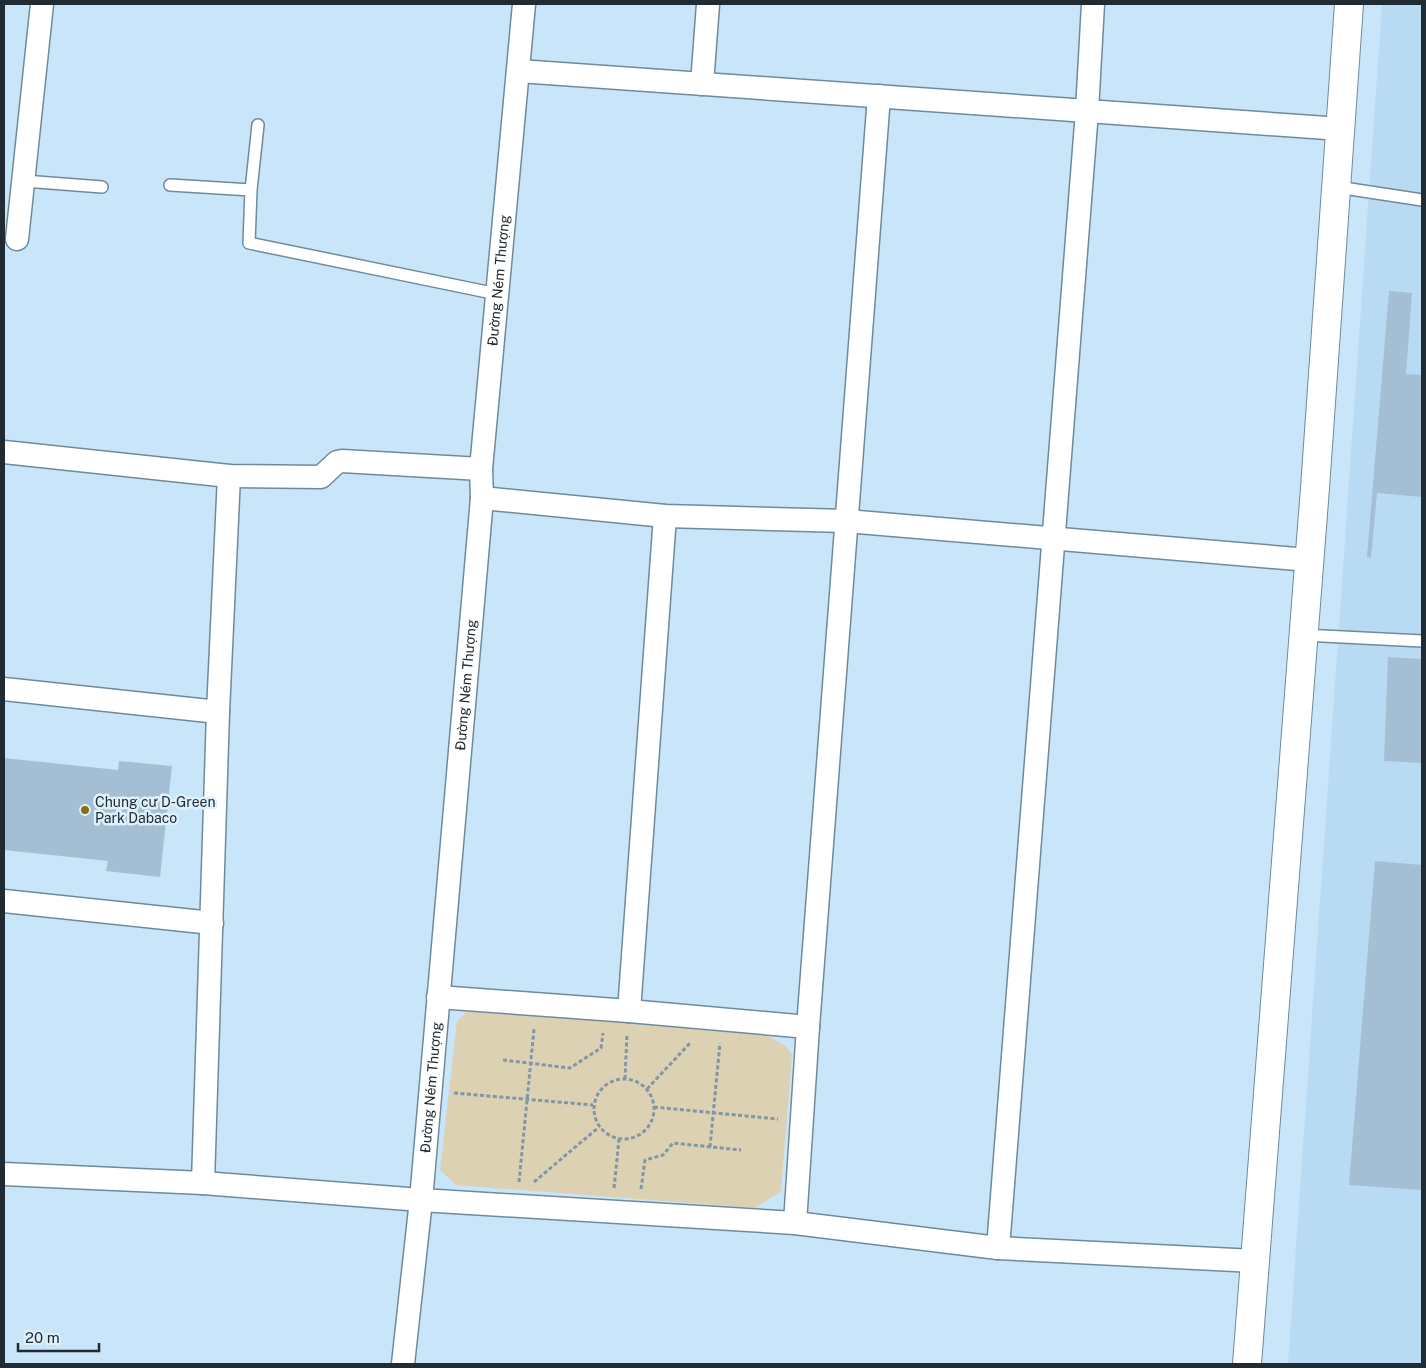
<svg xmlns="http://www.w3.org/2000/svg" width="1426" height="1368" font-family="'Public Sans',sans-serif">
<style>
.built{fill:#b8daf3}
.green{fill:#ddd1b4}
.building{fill:#a4bfd3}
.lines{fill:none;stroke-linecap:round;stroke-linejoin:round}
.service-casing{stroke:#708a9c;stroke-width:14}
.minor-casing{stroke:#708a9c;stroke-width:25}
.tertiary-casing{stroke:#708a9c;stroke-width:30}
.path{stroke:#8296a5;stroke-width:3;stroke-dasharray:4 2.5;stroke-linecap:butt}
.service{stroke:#fff;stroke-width:11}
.minor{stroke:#fff;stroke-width:22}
.tertiary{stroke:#fff;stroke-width:28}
.poi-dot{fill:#8d6e11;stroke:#e0f1fd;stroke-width:2}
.labels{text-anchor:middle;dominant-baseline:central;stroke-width:5;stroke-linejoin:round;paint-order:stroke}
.street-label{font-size:14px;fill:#202b33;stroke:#e0f1fd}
.poi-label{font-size:14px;fill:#202b33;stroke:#e0f1fd;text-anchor:start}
</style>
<rect width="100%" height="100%" fill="#c9e5f9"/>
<!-- built -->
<path class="built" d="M1382 4H1422V1364H1288Z"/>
<!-- green -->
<path class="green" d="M471 1008 766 1035 786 1046 792 1055 781 1191 755 1208 456 1185 440 1170 457 1021Z"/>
<!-- building -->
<path class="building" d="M1389 291 1412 293 1406 374 1422 375V497L1377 493 1371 558 1367 557Z
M1388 657 1422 659V763L1384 761Z
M4 758 118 770 119 761 172 766 160 877 106 871 108 861 4 850Z
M1375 861 1422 865V1190L1349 1185Z"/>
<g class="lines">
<defs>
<path id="service" d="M258 125 251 190 249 243 497 294
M24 181 102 187
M170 185 251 190
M1337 187 1422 200
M1303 635 1422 641"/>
<g id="minor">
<path d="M1093 4 1087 111 1341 129"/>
<path d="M519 71 1087 111 998 1248"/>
<path d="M702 84 708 4"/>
<path d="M17 239 42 4"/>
<path d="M4 452 229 476 321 477 337 462 342 461 481 469"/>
<path d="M482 498 665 516 846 521 1309 560"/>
<path d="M4 689 218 712"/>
<path d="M4 901 212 923"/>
<path d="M438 997 629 1011 808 1027"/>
<path d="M629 1011 665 516"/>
<path d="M4 1174 203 1183 421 1200 795 1223 998 1248 1255 1261"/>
<path d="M203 1183 218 712 229 476"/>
<path d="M795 1223 808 1027 879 96"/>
<path id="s1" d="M403 1364 421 1200 482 498 481 469 524 4"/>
</g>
<path id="tertiary" d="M1247 1364 1315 488 1349 4"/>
</defs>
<!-- service casing -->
<use href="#service" class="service-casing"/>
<!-- minor casing -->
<use href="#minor" class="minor-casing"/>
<!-- tertiary casing -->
<use href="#tertiary" class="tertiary-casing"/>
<!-- path -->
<path class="path" d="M503 1060 570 1068 601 1048 603 1033
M594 1109a30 30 0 1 1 60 0a30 30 0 1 1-60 0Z
M625 1079 627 1034
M647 1089 691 1042
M454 1093 593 1105
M654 1107 778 1119
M710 1147 720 1043
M519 1182 534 1029
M534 1182 599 1127
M614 1188 619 1139
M641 1189 645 1160 663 1155 673 1143 741 1150"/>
<!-- service -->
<use href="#service" class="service"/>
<!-- minor -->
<use href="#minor" class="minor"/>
<!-- tertiary -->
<use href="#tertiary" class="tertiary"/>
</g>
<!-- markers -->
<circle class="poi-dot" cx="85" cy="810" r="5"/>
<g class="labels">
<!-- street labels -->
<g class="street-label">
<text stroke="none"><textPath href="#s1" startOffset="1088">Đường Ném Thượng</textPath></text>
<text stroke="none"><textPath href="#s1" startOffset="682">Đường Ném Thượng</textPath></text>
<text stroke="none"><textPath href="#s1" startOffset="278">Đường Ném Thượng</textPath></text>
</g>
<!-- poi labels -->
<g class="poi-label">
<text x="95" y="802">Chung cư D-Green<tspan x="95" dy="16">Park Dabaco</tspan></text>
</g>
</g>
<!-- border -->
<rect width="1426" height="1368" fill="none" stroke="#202b33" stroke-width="10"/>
<!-- scale -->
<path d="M18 1343v8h81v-8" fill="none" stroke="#202b33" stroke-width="2.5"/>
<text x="25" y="1343" font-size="15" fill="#202b33" stroke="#e0f1fd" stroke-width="4" paint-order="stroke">20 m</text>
</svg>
